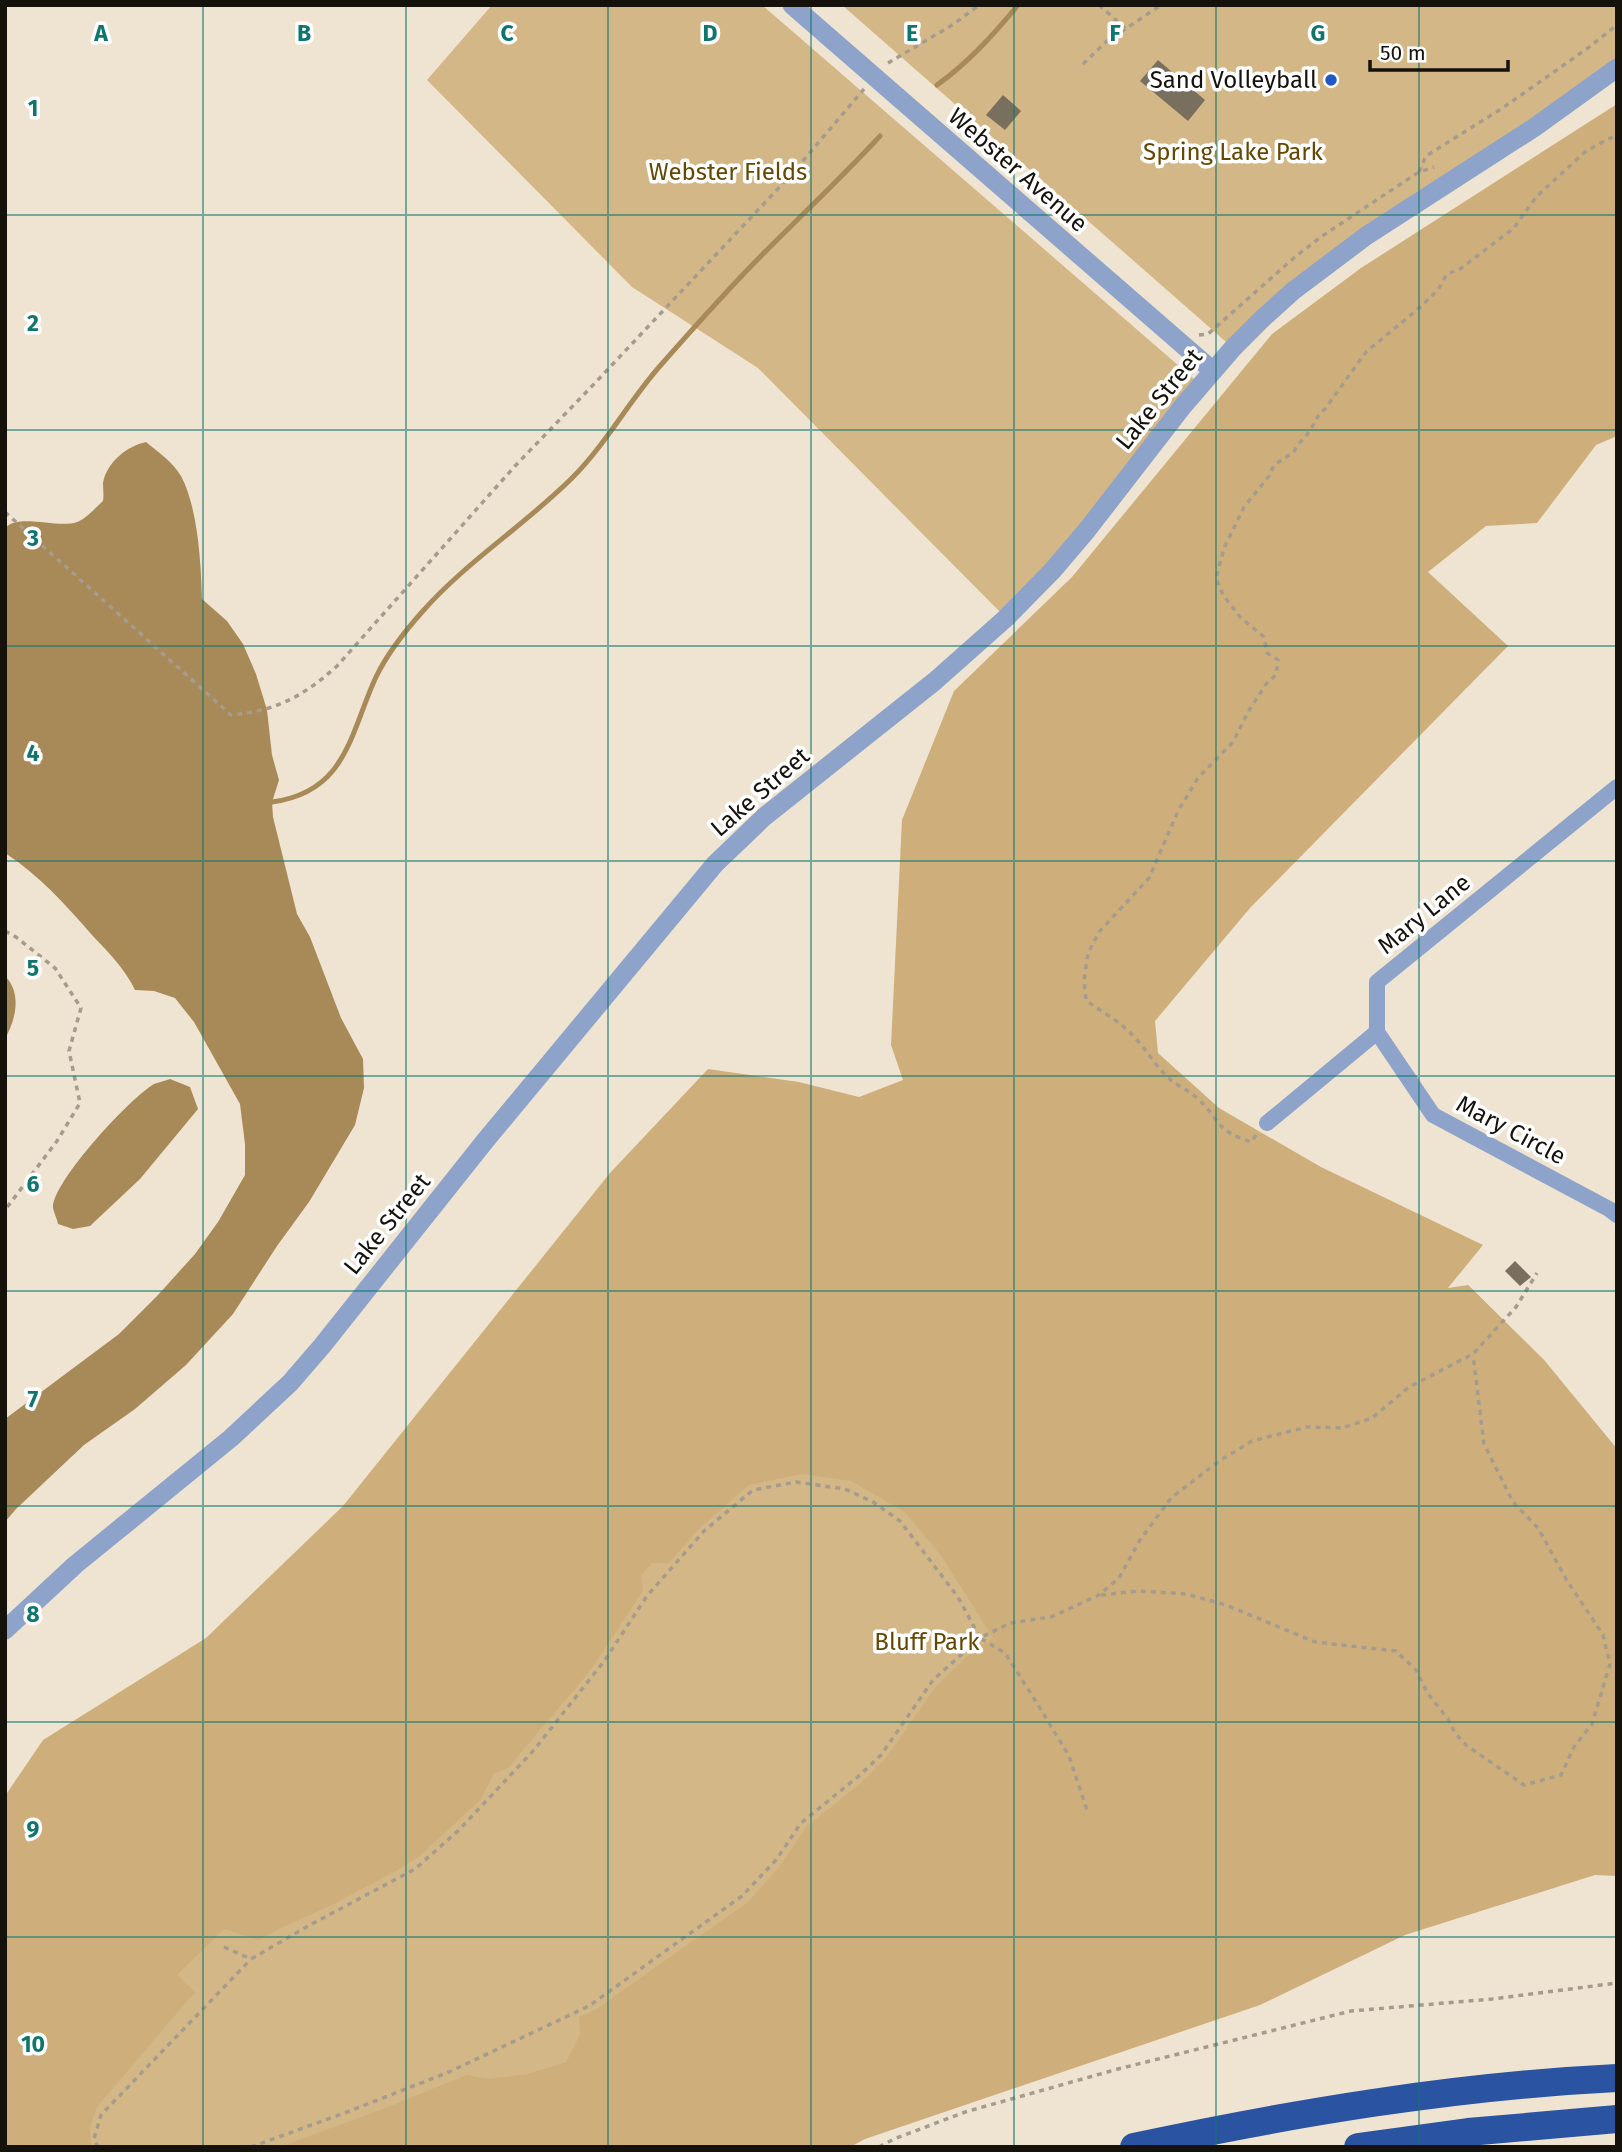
<svg xmlns="http://www.w3.org/2000/svg" width="1622" height="2152" font-family="'Fira Sans',sans-serif">
<style>
.green{fill:#d4b786}
.forest{fill:#ceaf7b}
.water{fill:#a88a58}
.lines{fill:none;stroke-linecap:round;stroke-linejoin:round}
.stream{stroke:#a88a58;stroke-width:5}
.building{fill:#796f5f}
.path{stroke:#a59c8d;stroke-width:3.5;stroke-dasharray:5 5;stroke-linecap:butt}
.minor{stroke:#8ea3ca;stroke-width:16}
.tertiary{stroke:#8ea3ca;stroke-width:19}
.motorway{stroke:#2a53a2;stroke-width:28}
.grid{fill:none;stroke:#0f766e;stroke-width:2;stroke-opacity:0.55}
.poi-dot{fill:#2158c5;stroke:#fff;stroke-width:2.5}
.labels{text-anchor:middle;dominant-baseline:central;stroke-width:7;stroke-linejoin:round;paint-order:stroke}
.poi-label{font-size:24px;fill:#15110b;stroke:#fff;text-anchor:end}
.park-label{font-size:24px;fill:#654702;stroke:#fff}
.street-label{font-size:24px;fill:#15110b;stroke:#fff}
.grid-label{font-size:23px;text-anchor:middle;font-weight:bold;fill:#0f766e;stroke:#fff;stroke-width:7;stroke-linejoin:round;paint-order:stroke}
</style>
<rect width="100%" height="100%" fill="#efe4d1"/>
<!-- green -->
<path class="green" d="M492 5H762L1201 385 1006 618 758 368 632 287 427 80Z
M842 5H1617V68L1366 236 1233 348Z
M1468 1285 1544 1360 1617 1449 458 2147H56L81 2060 765 1401 1387 1316Z"/>
<!-- forest -->
<path class="forest" d="M1617 104V436L1596 445 1537 523 1486 526 1428 572 1508 646 1250 908 1155 1021 1158 1053 1219 1108 1321 1167 1483 1245 1448 1288 1468 1285 1544 1360 1617 1449V1876L1595 1875 1405 1935 1260 2005 865 2139 850 2147H280L393 2105 467 2075 488 2079 528 2074 566 2062 580 2035 579 2017 595 2010 748 1902 779 1867 806 1827 862 1782 885 1759 937 1685 976 1648 993 1638 942 1557 906 1513 851 1481 802 1474 749 1485 700 1528 669 1563H652L641 1575 643 1591 590 1671 508 1768 494 1774 480 1800 420 1856 396 1871 334 1904 281 1928 259 1940 224 1929 177 1975 195 1992 97 2107 90 2128 91 2147H5V1796L43 1740 206 1638 343 1506 610 1173 708 1069 799 1082 859 1097 903 1080 891 1045 902 820 954 691 1072 577 1272 334 1361 268Z"/>
<!-- water -->
<path class="water" d="M146 442C158 452 173 462 181 476 198 508 201 563 202 599L227 621 243 644 256 674 267 710 272 755 279 780 272 802 273 817 297 914 310 937 341 1018 363 1059 364 1088 355 1125 309 1202 277 1246 233 1314 186 1365 135 1409 84 1445 16 1509 5 1522V1419L119 1334 158 1295 195 1254 218 1222 245 1175V1144L240 1104 194 1022 175 998 154 991 135 990C125 969 108 952 92 935 66 905 39 875 5 853V528C19 513 58 529 77 522 86 519 96 507 103 501 104 495 103 489 103 483 107 462 127 446 146 442Z
M5 976C22 993 16 1019 5 1039Z
M170 1079 190 1087 198 1109 140 1179 90 1226 73 1229 58 1224C57 1219 54 1213 53 1208 52 1182 131 1097 154 1084 159 1082 165 1081 170 1079Z"/>
<g class="lines">
<!-- stream -->
<path class="stream" d="M937 85C969 62 993 35 1018 5
M272 802C347 792 350 733 376 677 387 654 406 630 422 612 467 561 525 525 572 478 606 444 629 401 660 366 696 325 733 283 772 245 808 209 845 174 880 136"/>
</g>
<!-- building -->
<path class="building" d="M1158 60 1205 100 1188 121 1140 81Z
M1003 95 1021 111 1005 130 986 115Z
M1515 1261 1531 1277 1520 1286 1505 1271Z"/>
<g class="lines">
<!-- path -->
<path class="path" d="M1099 5 1126 29
M888 63 954 24 979 5
M1083 64 1106 42 1161 5
M1419 172 1426 156 1501 109 1588 48 1617 25
M1199 335 1208 334 1295 257 1322 236 1419 172 1434 167
M5 512 231 715C276 711 304 696 337 666L515 466 595 383 790 176 864 89
M5 931 16 937 55 968 81 1008 69 1051 80 1103 57 1141 5 1210
M1256 1135 1251 1142C1216 1131 1221 1121 1198 1099 1190 1091 1180 1087 1172 1081 1154 1066 1143 1043 1125 1028 1113 1017 1098 1010 1086 1000L1084 981 1088 953 1099 932 1149 878 1178 811 1198 778 1233 742 1248 712 1266 684 1276 675 1278 660 1267 653 1264 637 1240 617 1223 595 1216 578 1224 548 1244 507 1269 476 1274 465 1294 452C1297 443 1304 440 1308 433 1315 424 1316 416 1325 409L1366 352 1417 310 1438 290 1447 274 1460 269 1514 228 1536 197 1585 152 1608 139 1617 136
M1101 1595 1138 1591 1186 1594 1226 1605 1315 1642 1396 1651 1416 1670 1428 1694 1448 1719 1455 1733 1466 1745 1524 1785 1561 1775 1574 1747 1592 1724 1610 1664 1603 1635 1566 1579 1538 1528 1513 1502 1484 1444 1473 1355
M224 1947 251 1959 310 1925 415 1869 459 1830 534 1750 605 1660 647 1596 704 1531 753 1490 796 1482 845 1489 873 1502 900 1521 958 1597 980 1638 1010 1623 1051 1617 1099 1595 1119 1578 1140 1540 1171 1498 1219 1461 1252 1441 1307 1427 1342 1428 1372 1418 1409 1387 1473 1354 1516 1307 1537 1273
M98 2147 94 2139 101 2115 251 1959
M251 2147 347 2112 449 2072 589 2006 742 1896 776 1860 801 1823 860 1775 881 1755 933 1680 980 1638 1005 1653 1035 1700 1069 1756 1088 1813
M879 2147 894 2139 965 2112 1118 2069 1351 2011 1492 1999 1617 1983"/>
<!-- minor -->
<path class="minor" d="M1377 1032 1433 1115 1609 1209 1617 1215
M1267 1123 1377 1032V982L1617 787"/>
<!-- tertiary -->
<path class="tertiary" d="M792 5 1213 371
M5 1630 75 1565 231 1438 290 1383 322 1346 485 1141 715 864 764 817 935 681 1006 618 1053 570 1087 530 1183 406 1233 348 1262 319 1293 291 1366 236 1535 127 1617 68"/>
<!-- motorway -->
<path class="motorway" d="M1134 2147C1293 2113 1454 2086 1617 2078
M1358 2147 1468 2132 1617 2119"/>
</g>
<!-- grid -->
<path class="grid" d="M203 5V2147M406 5V2147M608 5V2147M811 5V2147M1014 5V2147M1216 5V2147M1419 5V2147M5 215H1617M5 430H1617M5 646H1617M5 861H1617M5 1076H1617M5 1291H1617M5 1506H1617M5 1722H1617M5 1937H1617"/>
<!-- markers -->
<circle class="poi-dot" cx="1331" cy="80" r="7"/>
<g class="labels">
<!-- poi labels -->
<g class="poi-label">
<text x="1317" y="80">Sand Volleyball</text>
</g>
<!-- park labels -->
<g class="park-label">
<text x="1233" y="152">Spring Lake Park</text>
<text x="728" y="172">Webster Fields</text>
<text x="927" y="1642">Bluff Park</text>
</g>
<!-- street labels -->
<g class="street-label">
<text transform="translate(1018 170) rotate(41)">Webster Avenue</text>
<text transform="translate(1159 399) rotate(-51)">Lake Street</text>
<text transform="translate(760 792) rotate(-41)">Lake Street</text>
<text transform="translate(1424 914) rotate(-39)">Mary Lane</text>
<text transform="translate(1511 1130) rotate(28)">Mary Circle</text>
<text transform="translate(387 1224) rotate(-51)">Lake Street</text>
</g>
</g>
<g class="grid-label">
<text x="101" y="41">A</text>
<text x="304" y="41">B</text>
<text x="507" y="41">C</text>
<text x="710" y="41">D</text>
<text x="912" y="41">E</text>
<text x="1115" y="41">F</text>
<text x="1318" y="41">G</text>
<text x="33" y="116">1</text>
<text x="33" y="331">2</text>
<text x="33" y="546">3</text>
<text x="33" y="761">4</text>
<text x="33" y="976">5</text>
<text x="33" y="1192">6</text>
<text x="33" y="1407">7</text>
<text x="33" y="1622">8</text>
<text x="33" y="1837">9</text>
<text x="33" y="2052">10</text>
</g>
<!-- border -->
<rect width="1622" height="2152" fill="none" stroke="#15110b" stroke-width="14"/>
<!-- scale -->
<path d="M1370 60v10h138v-10" fill="none" stroke="#15110b" stroke-width="3.5"/>
<text x="1380" y="60" font-size="21" fill="#15110b" stroke="#ffffff" stroke-width="5" paint-order="stroke">50 m</text>
</svg>
